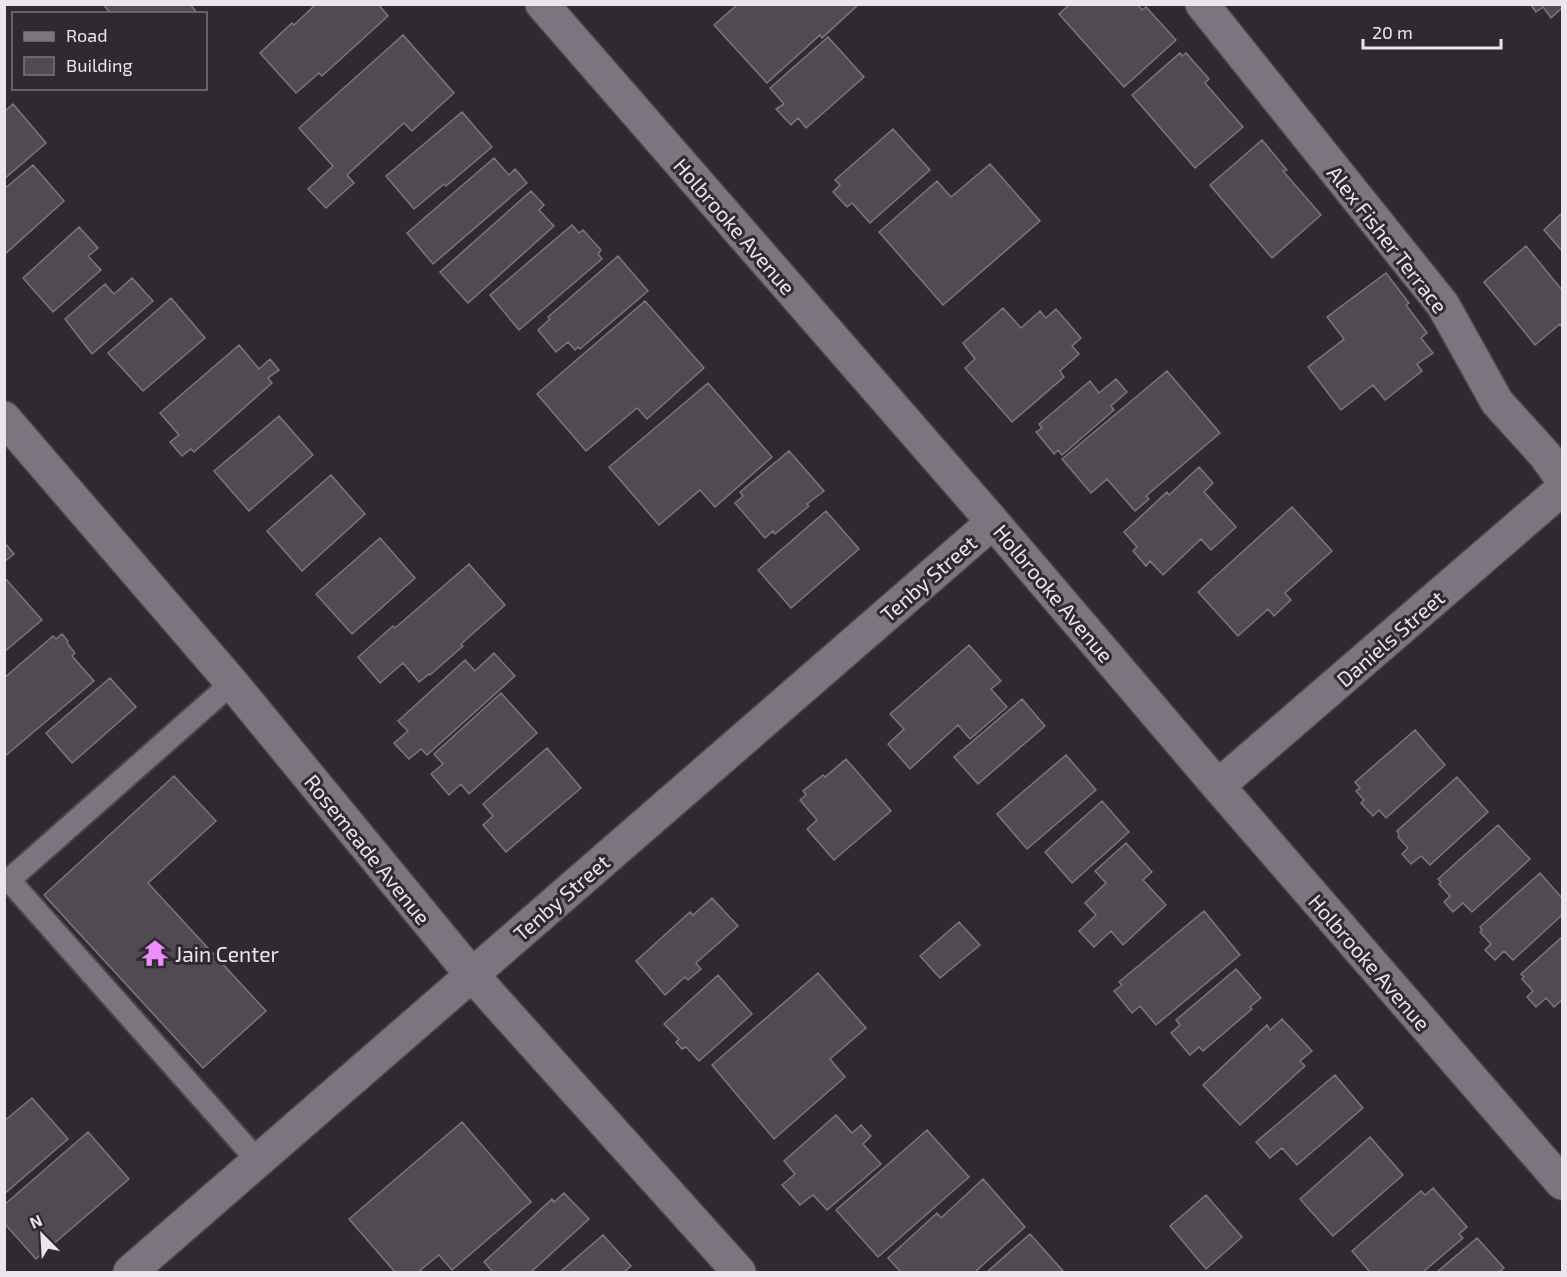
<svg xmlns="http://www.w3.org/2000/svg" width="1567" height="1277" font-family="'Exo 2',sans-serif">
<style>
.building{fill:#514a53;stroke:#7d757f;stroke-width:1.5}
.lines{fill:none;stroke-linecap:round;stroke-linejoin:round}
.service-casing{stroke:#4b454c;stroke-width:26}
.minor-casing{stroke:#4b454c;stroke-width:36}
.service{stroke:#7c747e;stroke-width:22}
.minor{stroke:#7c747e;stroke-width:33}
.labels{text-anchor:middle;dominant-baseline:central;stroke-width:6;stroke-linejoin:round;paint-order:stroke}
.street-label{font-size:21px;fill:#ebe6ec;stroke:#302931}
.poi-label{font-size:21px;fill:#ebe6ec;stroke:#302931;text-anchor:start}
</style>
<rect width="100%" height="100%" fill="#302931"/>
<!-- building -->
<path class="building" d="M103 4H190L198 14H111Z
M316 4H378L388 16 322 76 319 73 296 93 260 53 292 23 294 25Z
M738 4H859L822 38 820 35 767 83 714 25Z
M1070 4H1137L1142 10 1146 7 1176 40 1124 87 1059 14Z
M1530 4H1562V8L1551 18 1543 7 1536 12Z
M403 35 454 93 412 131 404 123 347 175 354 183 326 208 308 189 333 166 299 128Z
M828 37 864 77 806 128 798 118 791 125 776 109 784 104 770 88Z
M1180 53 1182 56 1186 53 1209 79 1205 83 1243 127 1195 168 1132 95Z
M13 104 46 143 4 179V112Z
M462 112 492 147 446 186 444 184 414 209 386 176Z
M893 129 930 170 870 223 852 203 847 207 833 192 840 185 835 180Z
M1262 140 1287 170 1283 171 1321 215 1272 258 1210 185Z
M494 158 509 175 515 169 527 183 433 264 407 233Z
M990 164 1040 221 943 305 879 232 937 181 951 197Z
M33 165 64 201 5 254 4 189Z
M531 191 544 205 539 210 554 226 468 303 440 272Z
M1562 213V251L1544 230Z
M572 225 579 233 583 230 601 250 598 254 602 259 519 330 490 295Z
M79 227 98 248 88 256 101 270 53 312 23 278Z
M1526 246 1562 290V327L1560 324 1535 345 1484 282Z
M618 256 648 291 580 349 578 347 575 350 568 342 556 352 538 330 550 319 548 317Z
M1386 273 1409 303 1406 305 1427 333 1421 338 1433 353 1417 364 1422 371 1385 400 1373 385 1341 410 1308 367 1344 339 1327 317Z
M132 278 153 301 92 354 65 319 105 284 114 294Z
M171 298 205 338 143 391 108 353Z
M645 301 704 368 647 419 637 408 586 451 537 394Z
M1003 308 1021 328 1040 311 1046 318 1056 309 1081 338 1072 346 1079 354 1060 371 1064 377 1012 422 965 368 975 359 963 343Z
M239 345 259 369 270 359 279 370 268 378 272 383 194 452 191 449 182 456 170 442 179 435 160 413Z
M1167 371 1220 433 1146 496 1149 499 1135 511 1107 479 1091 493 1062 459Z
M1116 379 1127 392 1111 406 1114 410 1062 455 1058 450 1054 454 1036 432 1042 428 1039 424 1090 381 1099 393Z
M708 383 772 457 715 507 700 490 659 525 609 467Z
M279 416 313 455 249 511 214 471Z
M789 451 824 491 807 504 809 506 775 534 773 531 765 538 735 503 743 496 740 492Z
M1199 467 1213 483 1204 492 1236 527 1211 550 1201 539 1163 575 1150 561 1146 566 1133 551 1137 547 1124 532 1167 492 1169 495Z
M331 475 365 514 302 571 267 531Z
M1292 507 1332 551 1285 593 1291 600 1274 616 1268 609 1238 636 1198 592Z
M826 511 859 549 791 608 758 570Z
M380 538 415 578 352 634 316 594Z
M4 542 14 554 4 562Z
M469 564 505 605 461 644 463 646 430 675 429 674 419 682 403 663 380 683 358 657 393 626 395 628Z
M4 577 42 620 4 652Z
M62 634 68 641 67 643 75 653 72 656 94 681 4 757V678L53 636 56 639Z
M969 645 1001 681 991 689 1007 707 970 739 958 725 910 769 888 744 904 729 890 714Z
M494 653 515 676 427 755 421 749 409 759 394 743 408 731 398 721 465 660 475 671Z
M110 678 136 707 72 763 46 733Z
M501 693 537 733 469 794 461 784 449 795 431 774 443 764 434 754Z
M1022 699 1045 726 978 784 954 757Z
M1415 730 1445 765 1386 818 1379 810 1373 816 1361 803 1364 800 1356 791 1360 788 1355 782Z
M547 748 581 788 506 852 483 825 493 816 483 804Z
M1066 755 1096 790 1027 849 997 814Z
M846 759 891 811 834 860 807 829 817 820 800 800 806 795 803 791 823 775 825 777Z
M174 776 216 821 148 883 266 1011 203 1068 44 895Z
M1457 777 1488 812 1430 865 1421 856 1411 864 1402 854 1408 848 1398 837 1399 835 1397 831Z
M1102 801 1129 832 1072 883 1045 852Z
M1498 825 1530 859 1472 912 1463 903 1453 912 1444 902 1450 896 1439 884 1441 882 1438 879Z
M1126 843 1152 872 1143 880 1166 905 1123 945 1111 931 1094 947 1079 931 1096 915 1085 903 1106 883 1095 871Z
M1540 873 1562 898V915L1513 960 1504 951 1495 960 1485 950 1491 944 1480 932 1482 930 1480 927Z
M712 898 738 926 696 963 701 969 688 980 685 977 665 995 636 961 690 912 693 915Z
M1204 911 1240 955 1156 1025 1140 1006 1132 1013 1114 991 1122 985 1119 982Z
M959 922 980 945 940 978 920 956Z
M1562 937V1000L1554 1007 1546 998 1536 1007 1527 997 1533 991 1522 979 1524 977 1521 974Z
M1236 969 1261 998 1250 1007 1252 1009 1203 1051 1199 1047 1190 1055 1171 1033 1180 1025 1176 1020Z
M818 973 866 1028 830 1059 845 1077 774 1139 712 1065Z
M718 975 752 1014 699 1061 686 1047 682 1049 676 1042 679 1039 664 1024Z
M1282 1019 1312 1051 1300 1061 1305 1066 1240 1125 1203 1085 1267 1025 1270 1030Z
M1335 1075 1363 1108 1297 1165 1282 1148 1270 1158 1256 1142Z
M32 1098 68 1139 4 1194V1121Z
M836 1115 852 1133 861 1125 871 1136 863 1144 881 1164 827 1210 813 1195 800 1205 782 1185 795 1174 784 1161Z
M462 1122 531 1202 452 1270 439 1255 418 1272H395L349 1219Z
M927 1130 969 1177 878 1257 836 1210Z
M88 1132 129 1179 36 1259 4 1223V1205Z
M1370 1137 1403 1175 1333 1236 1300 1199Z
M983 1179 1025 1227 975 1272H901L888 1258 937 1213 941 1218Z
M1433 1188 1467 1227 1459 1234 1463 1238 1423 1272H1370L1352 1251 1421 1191 1425 1195Z
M564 1193 589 1219 531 1272H493L484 1262 552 1199 554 1202Z
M1206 1195 1242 1237 1206 1269 1170 1226Z
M1030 1234 1064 1272H987Z
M603 1235 631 1266 624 1272H560Z
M1477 1238 1504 1268 1499 1272H1437Z"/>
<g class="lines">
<defs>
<path id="service" d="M232 683 9 880 258 1161"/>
<path id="minor" d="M542 4 993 522 1218 786 1562 1183
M1202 4 1443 305 1497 402 1545 455 1562 479
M4 418 232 683 472 975 739 1272
M1218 786 1562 489
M130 1272 993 522"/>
</defs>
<!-- service casing -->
<use href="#service" class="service-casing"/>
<!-- minor casing -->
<use href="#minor" class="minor-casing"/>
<!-- service -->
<use href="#service" class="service"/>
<!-- minor -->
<use href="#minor" class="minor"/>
</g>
<!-- icons -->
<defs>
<symbol id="temple-bare" viewBox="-9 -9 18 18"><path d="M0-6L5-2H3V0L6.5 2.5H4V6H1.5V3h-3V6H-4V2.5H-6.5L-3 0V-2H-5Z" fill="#eb8dfb" stroke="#302931" stroke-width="2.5" paint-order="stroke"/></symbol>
</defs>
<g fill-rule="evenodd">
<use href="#temple-bare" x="136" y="934" width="38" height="38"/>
</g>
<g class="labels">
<!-- street labels -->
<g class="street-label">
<text transform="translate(735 226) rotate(49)">Holbrooke Avenue</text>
<text transform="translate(1388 239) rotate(52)">Alex Fisher Terrace</text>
<text transform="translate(928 578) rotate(-41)">Tenby Street</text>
<text transform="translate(1054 593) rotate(50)">Holbrooke Avenue</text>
<text transform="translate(1390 638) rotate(-41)">Daniels Street</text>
<text transform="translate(368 849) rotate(51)">Rosemeade Avenue</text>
<text transform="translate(561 897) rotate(-41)">Tenby Street</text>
<text transform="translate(1370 962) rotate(49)">Holbrooke Avenue</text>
</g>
<!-- poi labels -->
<g class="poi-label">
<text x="175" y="953">Jain Center</text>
</g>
</g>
<!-- border -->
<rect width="1567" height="1277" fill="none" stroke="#ebe6ec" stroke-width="12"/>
<!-- legend -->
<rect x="12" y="12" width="195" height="78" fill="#302931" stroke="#7b757c" stroke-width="1.5"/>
<rect x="24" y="32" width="30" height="9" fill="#7c747e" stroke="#7b757c" stroke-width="1.5"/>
<text x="66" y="42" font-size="18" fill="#ebe6ec">Road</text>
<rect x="24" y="57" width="30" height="18" fill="#514a53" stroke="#7b757c" stroke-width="1.5"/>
<text x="66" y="72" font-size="18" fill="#ebe6ec">Building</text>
<!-- north arrow -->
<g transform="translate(42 1235) rotate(336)" stroke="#302931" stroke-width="4.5" paint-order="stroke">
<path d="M0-4.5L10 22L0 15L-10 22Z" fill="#ebe6ec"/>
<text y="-9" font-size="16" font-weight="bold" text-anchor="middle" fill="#ebe6ec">N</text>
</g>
<!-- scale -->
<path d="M1363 39v9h138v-9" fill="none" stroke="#ebe6ec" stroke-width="3"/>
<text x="1372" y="39" font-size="18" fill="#ebe6ec" stroke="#302931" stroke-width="4.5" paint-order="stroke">20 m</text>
</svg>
